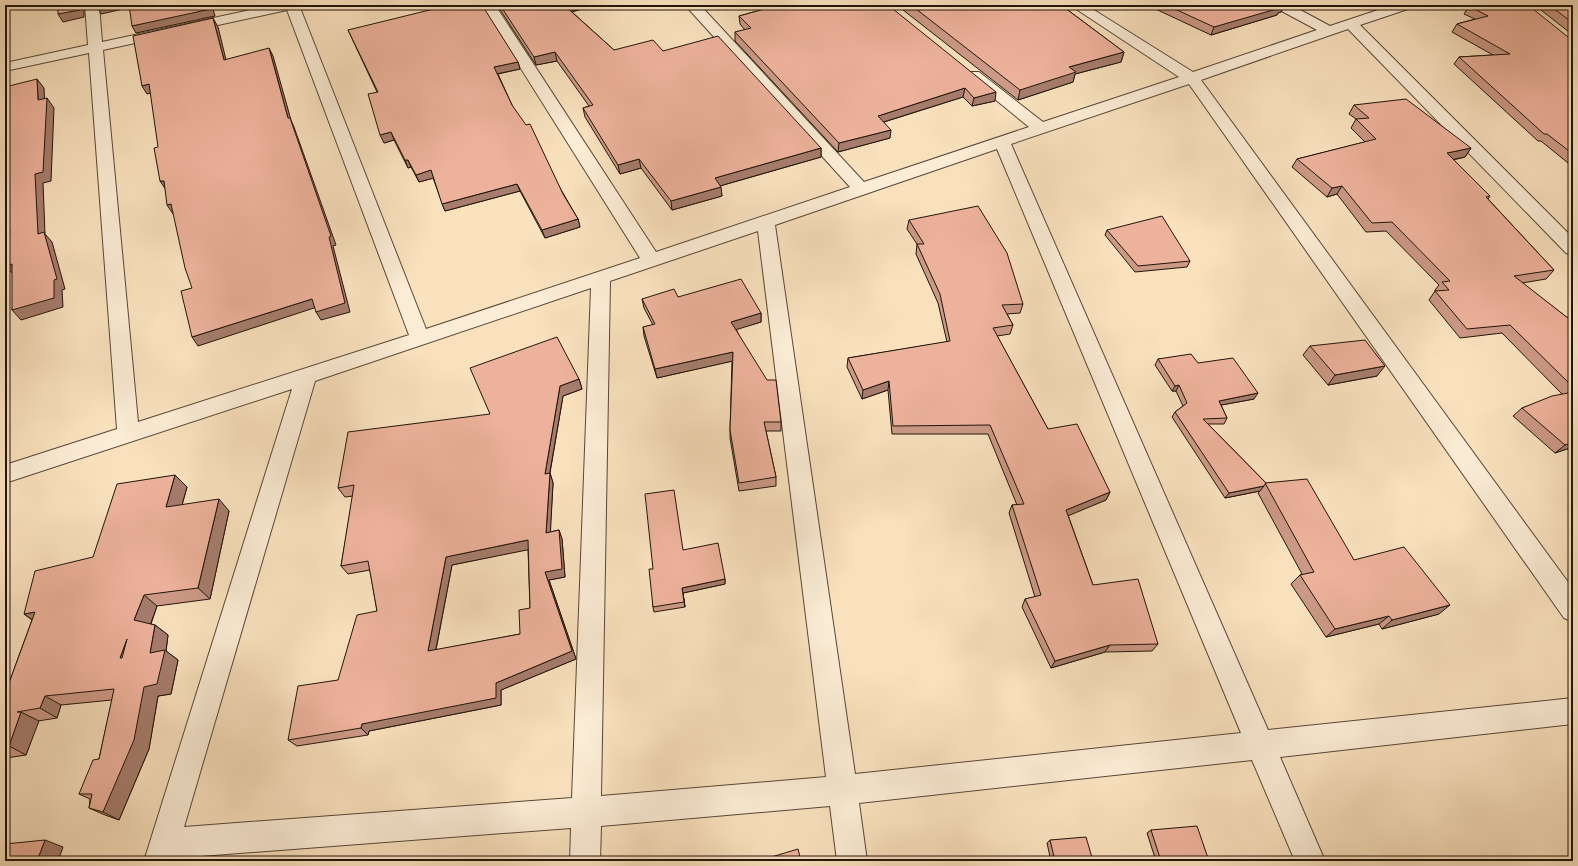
<svg xmlns="http://www.w3.org/2000/svg" width="1578" height="866" font-family="'Gentium Book Plus',serif">
<style>
.lines{fill:none;stroke-linecap:round;stroke-linejoin:round}
.street-casing{stroke:#584737;stroke-width:2}
.street{fill:#fbecd5;fill-rule:evenodd}
.wall{fill:#cc9986;stroke:#22140a;fill-rule:evenodd}
.shaded-wall{fill:#a67d6d;stroke:#22140a}
.building{fill:#edb29c;stroke:#22140a;fill-rule:evenodd}
</style>
<rect width="100%" height="100%" fill="#f9e1be"/>
<filter id="stains"><feTurbulence type="fractalNoise" baseFrequency=".005" numOctaves="4"/><feColorMatrix values="0 0 0 0 .2 0 0 0 0 .09 0 0 0 0 .02 0 0 0 .5 -.17"/></filter>
<radialGradient id="worn" r=".72"><stop offset=".6" stop-color="#630" stop-opacity="0"/><stop offset="1" stop-color="#630" stop-opacity=".3"/></radialGradient>
<g class="lines">
<defs>
<path id="street" d="M85 5H99L102 42 273 5H299L426 329 640 258 481 5H495L656 252 850 187 685 5H700L864 182 1029 127 969 78 967 75 969 72H979L1043 122 1179 77 1070 5H1086L1193 72 1317 30 1276 8 1274 5H1291L1330 26 1393 5H1413L1411 8 1360 25 1573 238V255L1566 253 1348 29 1201 80 1573 589V622L1564 618 1189 84 1011 144 1268 730 1573 698V724L1280 757 1325 861H1295L1252 760 859 803 867 861H837L830 806 601 826 600 861H570L571 828 175 858 174 861H144L292 389 5 483V465L117 429 89 53 5 71V63L88 45ZM287 10 409 335 138 422 103 50ZM997 149 1241 733 855 774 775 225ZM758 231 826 777 601 796 610 281ZM591 288 572 798 184 827 315 381Z"/>
</defs>
<!-- street casing -->
<use href="#street" class="street-casing"/>
<!-- street -->
<use href="#street" class="street"/>
</g>
<!-- wall -->
<path class="wall" d="M497 5H589V7L572 12 614 50 663 51 821 148V157L720 186 722 196 672 210 641 168 620 174 585 117 583 108 589 106 557 61 536 65Z
M779 5 995 101 972 106 963 97 884 122 890 138 838 152 735 41V32L745 30 740 24 739 16Z
M898 5H1061L1124 52 1121 62 1075 74 1073 82 1018 100 898 6Z
M1147 5H1284L1281 12 1278 13 1277 15 1211 35Z
M1538 5H1573V35L1537 7Z
M1469 6 1573 41V167L1541 141H1538L1454 64 1459 57 1493 55 1452 32 1457 24 1475 19 1464 14Z
M348 30 518 62 520 69 498 74 512 105 578 219 580 227 545 238 520 191 445 211 433 178 419 182 411 167 408 168 394 140 384 143 377 92Z
M1354 105 1471 148 1465 157 1453 160 1490 196 1488 199 1554 270 1546 279 1522 283 1573 322V447L1555 453 1513 416 1522 408 1562 394 1502 333 1460 338 1429 300 1435 291V290L1439 285 1386 231 1366 232 1337 194 1327 197 1292 167 1297 159 1365 142 1351 128 1356 119 1349 114Z
M909 220 1023 304 1020 313 1007 314 1013 325 1010 334 997 336 1048 429 1110 492 1106 500 1068 515 1093 585 1158 644 1152 651 1105 652 1051 668 1022 607 1025 599 1035 597 1009 513 1012 505H1017L988 434H892L888 390 862 399 847 367 848 358 947 342 938 303 916 254 917 244 907 229Z
M1107 230 1190 261 1187 267 1135 272 1105 235Z
M678 297 761 313V322L736 329 781 422V431H766L776 477V486L739 491 730 438V430L732 361 657 378 644 336 643 327 653 325 644 308 642 299Z
M1310 346 1377 376 1328 385 1303 355Z
M1158 359 1198 363 1254 399 1221 405 1227 418 1224 424H1208L1266 483 1354 560 1439 614 1382 629 1379 624 1326 637 1291 584 1300 575 1302 574 1258 493 1260 491 1225 498 1172 417 1175 412 1183 406 1176 391H1172L1155 365Z
M579 379 582 389 563 396 550 473 553 483 550 532 559 530 562 539 565 577 549 580 576 659 501 690V705L369 731 368 735 297 746 288 740 338 680 377 611 370 570 348 574 341 566 353 496 345 497 338 488ZM528 549 530 608 520 634 436 650 452 565Z
M187 487 182 505 229 511 210 599 157 606 151 624 155 625 168 635 166 651 178 660 171 694 158 696 149 749 119 820 105 815 89 808 90 799 79 794 99 759 112 700 61 705 57 718 38 721 26 755 6 758 5 760V694L32 620 24 614 93 557Z
M683 550 725 579V584L683 593 685 607 654 612 653 607V569Z
M1151 830 1209 861H1156L1147 833Z
M1050 840 1093 861H1051L1047 843Z"/>
<!-- shaded-wall -->
<path class="shaded-wall" d="M79 5H84V17L63 22 58 14Z
M103 5H131L132 7 101 14 97 6Z
M210 5H212L215 16 136 33 132 26Z
M564 5H589V7L565 13Z
M1283 5H1284L1281 12 1278 13 1277 15 1211 35 1214 27Z
M213 18 218 27 228 68 224 60Z
M269 48 273 56 291 120 294 127 336 245 333 246 350 312 321 320 316 312 288 118Z
M555 52 557 61 536 65 534 57Z
M1124 52 1121 62 1075 74 1073 82 1018 100 1020 90 1069 67Z
M518 62 520 69 496 74 494 67Z
M37 79 44 88 45 110 38 100Z
M149 84 154 92 147 94 142 86Z
M965 88 963 97 877 124 878 116Z
M996 92 995 101 972 106 974 98Z
M47 98 54 108 51 181 43 183 45 234 52 242 65 289 62 290 63 307 21 320 12 310Z
M891 130 890 138 838 152 839 143Z
M391 132 394 140 384 143 380 135Z
M821 148V157L716 187 715 178Z
M1471 148 1465 157 1441 162 1447 153Z
M639 159 641 168 620 174 618 165Z
M405 160H408L411 167 408 168Z
M431 170 434 178 419 182 416 175Z
M160 181H164L166 190Z
M517 184 520 191 445 211 442 204Z
M1342 186 1337 194 1327 197 1332 188Z
M721 187 722 196 672 210 671 201Z
M171 204 177 213 173 214 167 205Z
M578 219 580 227 545 238 542 230Z
M10 231 19 240 5 244V232Z
M12 264 14 275 5 266Z
M312 299 317 307 198 346 192 337Z
M761 313V322L732 331 731 322Z
M733 352V361L657 378 655 369Z
M1385 366 1377 376 1328 385 1335 375Z
M579 379 582 389 563 396 548 483 545 474 560 386Z
M889 381 888 390 862 399 863 390Z
M1179 385 1176 391H1172L1175 386Z
M1258 393 1254 399 1216 406 1219 401Z
M1573 442V447L1555 453 1565 445Z
M550 473 553 483 550 541 546 533Z
M175 475 187 487 178 519 166 507Z
M1264 486 1260 491 1225 498 1229 493Z
M1110 492 1106 500 1063 518 1066 510Z
M219 499 229 511 210 599 198 588Z
M559 530 562 539 565 577 549 580 576 659 501 690V705L369 731 368 735 361 728 362 724 496 683 572 651 545 572Z
M528 540 532 549 452 565 434 659 428 651 446 557Z
M725 579V584L683 593 685 607 682 588Z
M144 595 157 606 148 631 134 620Z
M1450 605 1439 614 1382 629 1392 620Z
M35 612 40 625 24 614Z
M1389 616 1379 624 1326 637 1335 629Z
M155 625 168 635 166 651 178 660 171 694 158 696 149 749 119 820 103 812 150 653Z
M127 639 134 668 120 658Z
M1110 645 1105 652 1051 668 1055 661Z
M45 696 61 705 57 718 40 708Z
M21 712 39 721 26 755 9 746Z
M45 840 63 847 58 861H37Z"/>
<!-- building -->
<path class="building" d="M58 5H79L80 10 58 14Z
M129 5H210L211 9 132 26Z
M450 5H482L518 62 494 67 512 105 526 125 530 124 563 194 578 219 542 230 517 184 442 204 431 170 416 175 408 160H405L391 132 380 135 368 94 378 92 348 30Z
M500 5H564L614 50 653 40 663 51 718 36 821 148 715 178 721 187 671 201 639 159 618 165 583 108 593 105 555 52 534 57Z
M779 5H868L869 6 872 5H888L996 92 974 98 965 88 878 116 891 130 839 143 735 32 751 28 739 16Z
M911 5H1061L1124 52 1069 67 1076 72 1020 90Z
M1166 5H1283L1278 7 1280 8 1214 27Z
M1482 5H1528L1573 41V154L1547 134H1544L1459 57 1510 54 1457 24 1488 16 1469 6Z
M1549 5H1573V23Z
M213 18 224 60 269 48 288 118H290L331 236 329 237 345 303 316 312 312 299 192 337 181 291 192 288 185 268 171 204 167 205 164 181H160L154 148 158 147 149 84 142 86 133 36Z
M37 79 38 100 47 98 43 172 35 174 38 234 44 232 57 279 54 280V298L12 310V264L5 266 10 231 5 232V87Z
M1406 99 1471 148 1447 153 1490 196 1486 197 1554 270 1514 276 1573 322V387L1510 325 1467 329 1435 291 1449 290 1442 282 1450 281 1392 222 1372 223 1342 186 1332 188 1297 159 1376 139 1356 119 1369 118 1354 105Z
M978 206 1007 253 1023 304 1002 305 1013 325 993 328 1048 429 1077 424 1110 492 1066 510 1093 585 1138 579 1158 644 1110 645 1055 661 1025 599 1041 595 1012 505 1024 504 990 425 893 426 889 381 863 390 848 358 950 341 940 294 917 244H924L909 220Z
M1162 216 1190 261 1138 266 1107 230Z
M741 279 761 313 731 322 767 380H776L781 422H764L776 477 739 483 730 430 733 352 655 369 643 327 655 324 642 299 674 289 678 297Z
M557 337 579 379 560 386 545 474 550 473 546 533 559 530 562 569 545 572 572 651 496 683V698L362 724 361 728 288 740 298 686 338 680 357 615 377 611 368 561 341 566 354 485 338 488 348 432 490 414 470 368ZM528 540 530 608 519 610 520 634 428 651 446 557Z
M1365 340 1385 366 1335 375 1310 346Z
M1191 354 1198 363 1233 358 1258 393 1219 401 1227 418 1203 419 1266 483 1264 486 1229 493 1175 412 1187 403 1179 385 1175 386 1158 359Z
M1573 392V442L1565 445 1522 408 1552 396Z
M175 475 166 507 219 499 198 588 144 595 134 620 155 625 150 653 165 650 157 684 144 687 134 740 103 812 89 808 92 794H79L93 760 99 759 114 689 45 696 40 708 17 712H21L9 746 5 747V694L35 612 24 614 35 571 93 557 117 484ZM127 639 122 658H120Z
M1307 479 1354 560 1404 547 1450 605 1392 620 1389 616 1335 629 1300 575 1314 572 1265 483Z
M674 490 683 550 718 543 725 579 682 588 684 602 653 607 649 569H653L645 494Z
M1197 826 1209 861H1161L1151 830Z
M1086 837 1093 861H1055L1050 840Z
M45 840 37 861H5V844Z
M798 849 801 861H758Z"/>
<!-- margin -->
<rect width="1578" height="866" fill="none" stroke="#f9e1be" stroke-width="20"/>
<rect x="6" y="6" width="1566" height="854" fill="none" stroke="#22140a" stroke-width="2"/>
<rect x="10" y="10" width="1558" height="846" fill="none" stroke="#22140a"/>
<rect width="100%" height="100%" filter="url(#stains)"/>
<rect width="100%" height="100%" fill="url(#worn)"/>
</svg>
